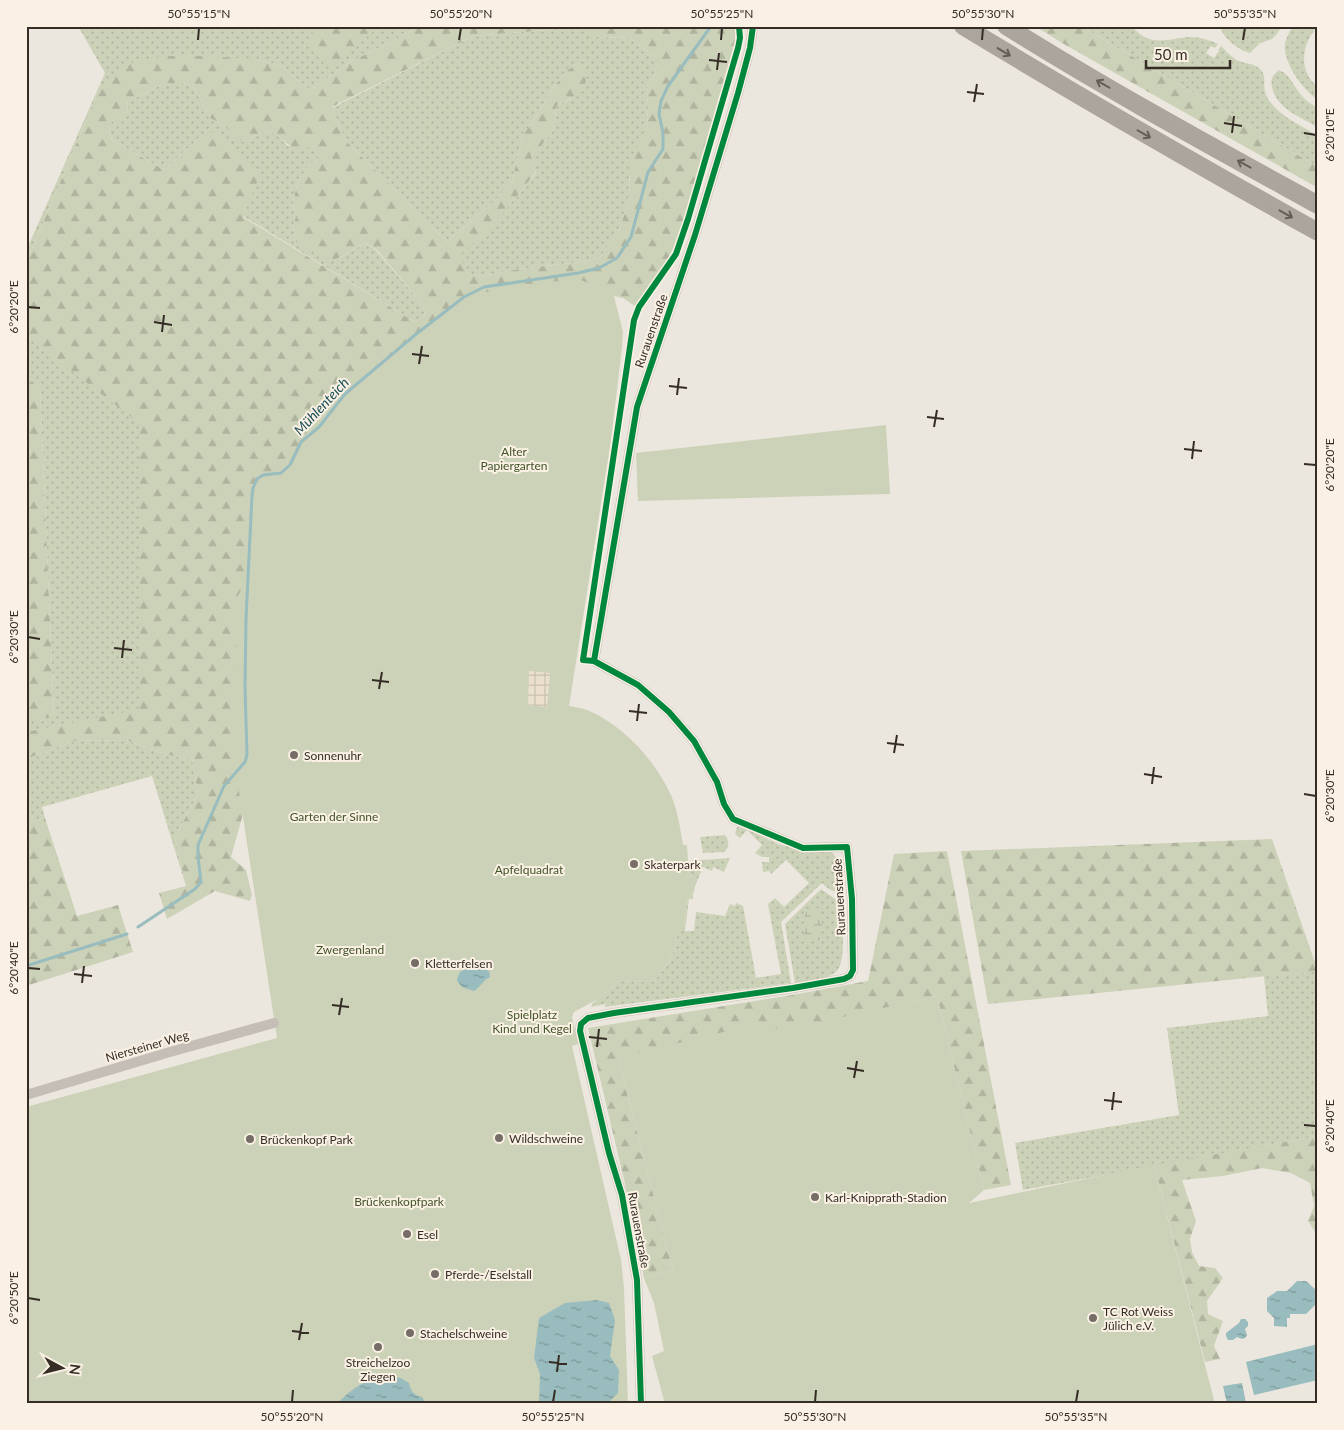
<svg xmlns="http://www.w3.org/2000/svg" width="1344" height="1430" font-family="Lato,sans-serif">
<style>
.grass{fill:url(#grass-dots)}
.forest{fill:url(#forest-firs);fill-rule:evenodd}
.wetland{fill:url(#wetland-marsh)}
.park{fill:#ccd2b8}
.plaza{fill:url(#plaza-grid)}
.water{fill:url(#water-ripples)}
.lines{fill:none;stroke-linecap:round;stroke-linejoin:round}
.stream{stroke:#99bcbe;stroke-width:3}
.minor{stroke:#c5beb7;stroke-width:10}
.motorway{stroke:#aba59d;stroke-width:18}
.cycleway-casing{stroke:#faf1e4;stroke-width:9}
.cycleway{stroke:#00873e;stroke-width:6}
.oneway{stroke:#645c56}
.ticks{fill:none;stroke:#352c26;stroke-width:2}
.poi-dot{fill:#756d66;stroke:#faf1e4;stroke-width:2}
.labels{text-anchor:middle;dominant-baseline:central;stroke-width:4;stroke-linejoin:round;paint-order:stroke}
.street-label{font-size:12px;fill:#352c26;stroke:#faf1e4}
.park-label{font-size:12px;fill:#415429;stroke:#faf1e4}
.poi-label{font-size:12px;fill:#352c26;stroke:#faf1e4;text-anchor:start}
.water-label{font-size:14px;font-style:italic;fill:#1a5058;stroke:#faf1e4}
.neatline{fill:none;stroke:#352c26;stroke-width:2}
.ticks-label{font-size:12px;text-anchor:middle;fill:#352c26}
</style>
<defs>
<pattern id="grass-dots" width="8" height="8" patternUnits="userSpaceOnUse" patternTransform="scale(1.25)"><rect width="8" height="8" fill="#ccd2b8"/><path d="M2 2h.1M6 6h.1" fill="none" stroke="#b0b49e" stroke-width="1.8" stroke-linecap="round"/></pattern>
<pattern id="forest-firs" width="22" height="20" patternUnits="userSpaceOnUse" patternTransform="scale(1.25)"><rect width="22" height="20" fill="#ccd2b8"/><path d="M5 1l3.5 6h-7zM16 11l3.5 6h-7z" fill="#b0b49e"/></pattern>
<pattern id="wetland-marsh" width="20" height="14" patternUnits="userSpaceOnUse" patternTransform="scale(1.25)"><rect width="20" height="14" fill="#ccd2b8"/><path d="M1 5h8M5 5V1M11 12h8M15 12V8" fill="none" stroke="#b0b49e"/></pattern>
<pattern id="plaza-grid" width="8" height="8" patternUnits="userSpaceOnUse" patternTransform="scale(1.25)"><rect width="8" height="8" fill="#ebe0cc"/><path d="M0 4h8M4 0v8" fill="none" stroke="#cac0af"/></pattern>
<pattern id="water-ripples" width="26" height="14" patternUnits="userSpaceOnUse" patternTransform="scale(1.25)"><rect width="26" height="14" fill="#99bcbe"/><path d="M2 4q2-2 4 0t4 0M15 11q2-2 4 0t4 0" fill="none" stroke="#7e999a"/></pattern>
</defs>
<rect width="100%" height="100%" fill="#ece7de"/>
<!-- grass -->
<path class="grass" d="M78 26H420L395 40 350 62 310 90 280 65 253 59 96 97 26 263V251L105 73Z
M1081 26H1132C1150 49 1168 38 1191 37 1200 37 1209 40 1218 44L1215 48 1211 46 1206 53 1214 58 1219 51 1218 50 1221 46C1226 51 1232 58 1239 61 1246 64 1254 63 1260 69 1267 76 1263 84 1265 92 1271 112 1300 125 1318 136V167Z
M1227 26H1282L1277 34 1272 39 1260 43 1250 53C1240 51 1226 40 1221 30L1224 27Z
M1293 26H1318C1302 43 1297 71 1318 87V100C1303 90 1283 63 1285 44 1286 38 1290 31 1293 26Z
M588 27 596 37 629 38 657 58V66L654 77 648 83 647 92 648 107 647 126 629 178V195L627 206 619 231 601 256 588 261 519 269 482 276 468 273 458 255C488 232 512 202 536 173L531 155 539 149 553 130 557 105 571 99 578 63 568 70 555 85 535 118 523 135 512 181 497 199 447 242 346 141 332 108 473 36Z
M1279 70C1290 74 1294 87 1301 95 1306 101 1311 104 1318 108V127C1300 117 1277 109 1272 87 1270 79 1273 75 1279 70Z
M165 83H184L195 89 210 118 220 123 242 142 254 136 269 131 277 135 288 146H313L319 158 309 165 298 182 293 201 296 216 293 227 296 242 313 251 337 259 365 243 375 249 423 305 425 316 415 322 243 216 209 129 164 170 112 140 109 129V123L114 121 128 112 127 101C140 97 152 89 165 83Z
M26 336 141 422 140 710 26 732V720L54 715 40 388 26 377Z
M126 740 167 755 192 758 198 794 175 837 186 886 152 776 42 807 45 818 26 823V759L74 741Z
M737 827C754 830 768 842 785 846 799 849 814 850 829 851 842 857 842 877 841 890 833 894 827 888 822 883L781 922 791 983 604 1007 606 1004 591 1007 592 1004 619 981 653 982C662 971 673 958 676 944 677 939 677 934 678 928L684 926 688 899 693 894V899H689L685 931H694L696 912 725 916 730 904 735 906 736 903 743 906 756 978 781 974 768 904 775 898 784 907 809 883 786 860 771 874 769 871 763 872 762 862H769V857H762L755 853 762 845 747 830 740 838 735 834Z
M725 835C730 842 729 845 725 852L703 853 700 837Z
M730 858 724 872 713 867 712 871 703 867 698 879 689 876 688 861Z
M821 889 841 903C842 918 847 963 836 972 826 980 808 981 795 983L785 924Z
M1318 971V1136L1023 1190 1015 1143 1179 1115 1167 1028 1268 1016 1264 976Z"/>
<!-- forest -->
<path class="forest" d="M315 26H380L329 68 306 44Z
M420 26H735V41L681 231 669 257 636 307 623 298 614 296 245 807 231 857 246 870 252 895 250 901 215 891 167 919 159 893 186 886 175 837 198 794 192 758 167 755 126 740 74 741 26 759V732L140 709 139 423 26 336V263L96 97 108 78 126 64 164 56H205L253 59 280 65 310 90 350 62 395 40ZM588 27 589 35 596 37 629 38 657 58V66L654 77 648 83 647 92 648 107 647 126 630 163 629 195 627 206 619 231 601 256 588 261 519 269 482 276 468 273 459 255C488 232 513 202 536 172L531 155 539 149 553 130 557 105C578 96 590 90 585 66L578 63 568 70 555 85 535 118 523 135 512 181 497 199 447 242 346 141 332 107 473 36ZM165 83H184L195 89 210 118 220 123 242 142 254 136 269 131C286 140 292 155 313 146L319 158 309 165 298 182 293 201 296 216 293 227 296 242 331 262 365 243 376 249 423 305 425 316 415 322 243 217 261 172 209 129 164 170 112 140 109 129V123L114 121 124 122 128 112 127 101C140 97 152 89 165 83Z
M1035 26H1081L1318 167V188L1062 43Z
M26 377 40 388 54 716 26 720Z
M45 818 77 916 118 905 133 952 26 986V823Z
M1272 839 1318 971 988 1004 961 851Z
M947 851 1011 1185 984 1190 937 996 785 1031 618 1058 673 1270 644 1278 626 1188 588 1028 792 995 868 981 894 854Z
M1318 1136V1248L1317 1235 1308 1221 1314 1206 1310 1183 1291 1173 1262 1168 1223 1176 1182 1180 1196 1221 1190 1239 1192 1252 1199 1266 1215 1268 1223 1278 1207 1301 1208 1314 1223 1321 1214 1346 1220 1359 1205 1362 1154 1165Z"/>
<!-- wetland -->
<path class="wetland" d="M818 908C822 918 824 932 819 941H804V918L806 912Z"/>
<!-- park -->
<path class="park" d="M577 278 614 296 623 332 622 347 611 440 569 706C575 707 582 708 587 710 621 724 652 757 668 789 677 806 680 826 683 845H687L689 876 698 879 694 889H695L693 894 688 899 684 926 678 929C677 934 677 939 676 944 673 958 662 971 653 982L619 981 598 999 574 1012 572 1017 578 1044 572 1046 621 1260 624 1288 628 1404H26V1107L277 1038 236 772 237 755 233 729 237 653 235 601 245 583V488L281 472 311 426 335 398 467 295Z
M886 425 890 494 638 501 636 453Z
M937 996 984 1190 969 1203 1154 1165 1215 1404H665L652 1356 664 1351 654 1303 644 1278 673 1270 618 1058 756 1024 785 1030Z"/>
<!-- plaza -->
<path class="plaza" d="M529 671 550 673 547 707 528 705Z"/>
<!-- water -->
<path class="water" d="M472 968 485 969 489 971 490 977C482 981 481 987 474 991L462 987 457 981C458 971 463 969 472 968Z
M1297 1281H1306L1317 1291 1316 1304 1306 1314H1290V1318H1287V1327L1274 1326V1318L1267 1311V1298L1277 1291H1287Z
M597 1300 609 1303 615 1320 610 1356 619 1370 618 1393 607 1404H539L540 1374 534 1358 539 1318 565 1303Z
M1241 1319H1245L1248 1322V1326L1245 1329 1247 1335 1245 1338 1242 1339 1237 1337 1233 1340H1228L1226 1336V1333L1239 1323Z
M1318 1344V1380L1254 1395 1246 1362Z
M386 1376 401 1378 409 1383C411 1391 413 1395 422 1397L426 1404H336C354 1388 361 1381 386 1376Z
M1242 1383 1246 1403 1227 1404 1223 1386Z"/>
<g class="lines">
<!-- stream -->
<path class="stream" d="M138 927 195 889 201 882 198 857V845L224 786 245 762 247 755 245 687 246 619 252 496 253 488 257 479 263 475 281 473 290 465 301 442 319 427 345 394 415 335 464 297 484 287 578 273 599 268 617 258 631 237 648 172 663 149V133L659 114 661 101 668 86 709 29 710 26
M26 966 127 934"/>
<!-- minor -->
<path class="minor" d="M26 1095 170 1052 274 1023
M641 1404 637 1280 622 1195 609 1153 580 1031 581 1024 588 1018 614 1013 793 988 844 979 850 976 853 970 852 899 847 847 803 848 733 819 724 804 717 782 694 741 669 712 638 685 594 661 637 407 695 235 738 93 750 48 753 26"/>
<!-- motorway -->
<path class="motorway" d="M963 26C1080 97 1198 165 1318 232
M1006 26C1108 90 1213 147 1318 205"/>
<defs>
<path id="cycleway" d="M594 661 637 407 695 235 738 93 750 48 753 26
M641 1404 637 1280 622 1195 609 1153 580 1031 581 1024 588 1018 614 1013 793 988 844 979 850 976 853 970 852 899 847 847 803 848 733 819 724 804 717 782 694 741 669 712 638 685 594 661 583 660 634 320 639 307 676 254 688 219 738 48 740 38 739 26"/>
</defs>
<!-- cycleway casing -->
<use href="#cycleway" class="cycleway-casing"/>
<!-- cycleway -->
<use href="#cycleway" class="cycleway"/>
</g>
<!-- one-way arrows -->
<defs><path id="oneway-shaft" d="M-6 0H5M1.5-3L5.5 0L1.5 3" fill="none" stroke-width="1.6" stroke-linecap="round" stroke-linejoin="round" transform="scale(1.25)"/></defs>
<g class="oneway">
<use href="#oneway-shaft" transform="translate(1004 52) rotate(31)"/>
<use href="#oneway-shaft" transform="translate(1103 84) rotate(-150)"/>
<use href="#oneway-shaft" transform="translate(1144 134) rotate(30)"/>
<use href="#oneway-shaft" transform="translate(1244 164) rotate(-151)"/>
<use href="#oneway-shaft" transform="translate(1286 214) rotate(29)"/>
</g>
<!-- ticks -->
<path class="ticks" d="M198 40 199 28M459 40 461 28M721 40 722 28M982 40 983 28M1243 40 1245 28M709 60 727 62M717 70 719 53M967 92 984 94M974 102 977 84M1224 123 1242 126M1232 133 1234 116M1304 133 1316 135M28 307 40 308M154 322 172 325M162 332 164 315M412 354 429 356M419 364 422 346M669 386 687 388M677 395 679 378M927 417 944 419M934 427 937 410M1184 449 1202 451M1192 459 1194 441M1304 464 1316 465M28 637 40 639M114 648 132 650M122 658 124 640M372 680 389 682M379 689 382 672M629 711 647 713M637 721 639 704M887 743 904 745M894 753 897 735M1144 774 1162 777M1152 784 1154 767M1304 794 1316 796M28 968 40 969M74 974 92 976M82 983 84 966M332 1005 349 1007M339 1015 342 998M589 1037 607 1039M597 1047 599 1029M847 1068 864 1071M854 1078 857 1061M1104 1100 1122 1102M1112 1110 1114 1092M1304 1125 1316 1126M28 1298 40 1300M292 1331 309 1333M299 1340 302 1323M549 1362 567 1364M557 1372 559 1355M292 1402 293 1390M553 1402 555 1390M815 1402 816 1390M1076 1402 1078 1390"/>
<!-- markers -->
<g class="poi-dot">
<circle cx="294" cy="755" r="5"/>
<circle cx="634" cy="864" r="5"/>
<circle cx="415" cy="963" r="5"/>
<circle cx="499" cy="1138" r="5"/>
<circle cx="250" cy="1139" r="5"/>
<circle cx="815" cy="1197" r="5"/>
<circle cx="407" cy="1234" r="5"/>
<circle cx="435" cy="1274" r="5"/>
<circle cx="1093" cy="1318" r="5"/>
<circle cx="410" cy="1333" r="5"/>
<circle cx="378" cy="1347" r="5"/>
</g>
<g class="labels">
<!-- street labels -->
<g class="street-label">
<text transform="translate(651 331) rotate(-71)">Rurauenstraße</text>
<text transform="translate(839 897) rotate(-93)">Rurauenstraße</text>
<text transform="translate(147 1046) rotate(-16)">Niersteiner Weg</text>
<text transform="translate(639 1230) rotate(80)">Rurauenstraße</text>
</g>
<!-- park labels -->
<g class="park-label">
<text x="514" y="451">Alter<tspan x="514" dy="14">Papiergarten</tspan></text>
<text x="334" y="816">Garten der Sinne</text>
<text x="529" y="869">Apfelquadrat</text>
<text x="350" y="949">Zwergenland</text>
<text x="532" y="1014">Spielplatz<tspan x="532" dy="14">Kind und Kegel</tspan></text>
<text x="399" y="1201">Brückenkopfpark</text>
</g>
<!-- poi labels -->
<g class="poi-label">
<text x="304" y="755">Sonnenuhr</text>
<text x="644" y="864">Skaterpark</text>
<text x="425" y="963">Kletterfelsen</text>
<text x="509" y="1138">Wildschweine</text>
<text x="260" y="1139">Brückenkopf Park</text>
<text x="825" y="1197">Karl-Knipprath-Stadion</text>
<text x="417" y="1234">Esel</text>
<text x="445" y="1274">Pferde-/Eselstall</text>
<text x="1103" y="1311">TC Rot Weiss<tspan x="1103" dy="14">Jülich e.V.</tspan></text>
<text x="420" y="1333">Stachelschweine</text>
<text x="378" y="1362" text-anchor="middle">Streichelzoo<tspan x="378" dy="14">Ziegen</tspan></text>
</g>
<!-- water labels -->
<g class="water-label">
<text transform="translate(321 406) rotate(-47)">Mühlenteich</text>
</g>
</g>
<!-- border -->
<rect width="1344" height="1430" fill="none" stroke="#faf1e4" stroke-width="55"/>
<!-- north arrow -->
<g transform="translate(62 1368) rotate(97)" stroke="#faf1e4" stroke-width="4" paint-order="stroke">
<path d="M0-4L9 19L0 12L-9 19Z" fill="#352c26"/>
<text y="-8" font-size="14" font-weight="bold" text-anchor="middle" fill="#352c26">N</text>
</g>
<!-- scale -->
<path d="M1146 60v8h84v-8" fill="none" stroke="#352c26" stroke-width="2.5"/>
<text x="1154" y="60" font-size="15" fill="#352c26" stroke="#faf1e4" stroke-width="4" paint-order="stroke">50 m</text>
<rect x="28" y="28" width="1288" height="1374" class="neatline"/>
<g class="ticks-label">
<text x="199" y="18">50°55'15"N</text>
<text x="461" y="18">50°55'20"N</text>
<text x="722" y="18">50°55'25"N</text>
<text x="983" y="18">50°55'30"N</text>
<text x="1245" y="18">50°55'35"N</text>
<text transform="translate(1330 135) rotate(-90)" y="4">6°20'10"E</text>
<text transform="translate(14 307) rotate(-90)" y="4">6°20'20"E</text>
<text transform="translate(1330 465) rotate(-90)" y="4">6°20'20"E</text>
<text transform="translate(14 637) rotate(-90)" y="4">6°20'30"E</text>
<text transform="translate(1330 796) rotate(-90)" y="4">6°20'30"E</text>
<text transform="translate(14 968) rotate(-90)" y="4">6°20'40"E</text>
<text transform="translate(1330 1126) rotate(-90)" y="4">6°20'40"E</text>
<text transform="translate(14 1298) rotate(-90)" y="4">6°20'50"E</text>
<text x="292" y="1421">50°55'20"N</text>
<text x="553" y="1421">50°55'25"N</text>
<text x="815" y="1421">50°55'30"N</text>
<text x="1076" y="1421">50°55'35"N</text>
</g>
</svg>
